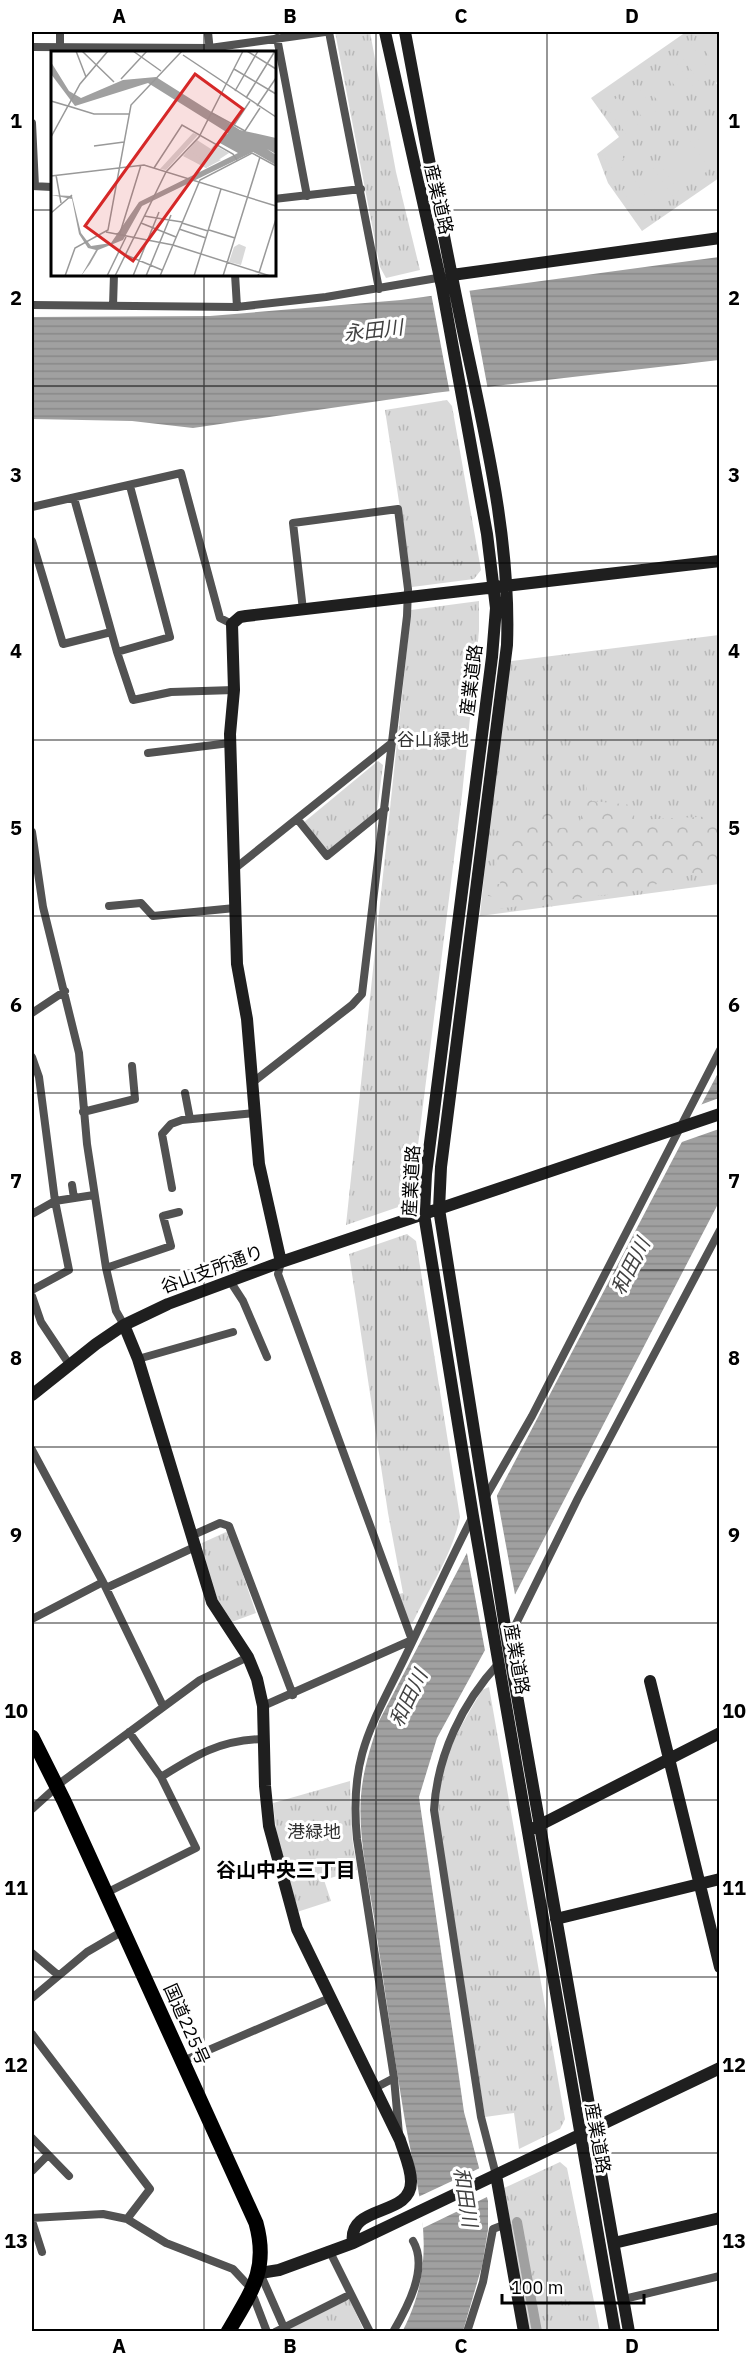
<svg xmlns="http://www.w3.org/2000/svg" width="751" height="2363" font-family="'IBM Plex Sans','Noto Sans JP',sans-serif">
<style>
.grass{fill:url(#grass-tufts)}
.forest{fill:url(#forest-crowns)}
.pitch{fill:#d9d9d9}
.water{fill:url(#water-rules)}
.pier{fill:#fff}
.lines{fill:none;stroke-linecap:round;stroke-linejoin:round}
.canal{stroke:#a0a0a0;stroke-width:10}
.street{stroke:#525252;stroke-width:8}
.secondary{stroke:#1f1f1f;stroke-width:12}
.highway{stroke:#000;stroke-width:15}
.grid{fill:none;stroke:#000;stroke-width:1.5;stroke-opacity:0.55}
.labels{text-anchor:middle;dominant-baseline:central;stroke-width:6;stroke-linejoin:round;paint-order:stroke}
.street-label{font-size:18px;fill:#000;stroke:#fff}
.park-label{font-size:18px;fill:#303030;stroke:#fff}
.water-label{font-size:20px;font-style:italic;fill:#414141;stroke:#fff}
.neighbourhood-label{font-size:20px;font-weight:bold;fill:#000;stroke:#fff}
.inset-road{fill:none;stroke:#999;stroke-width:1.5}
.view{fill:#d62828;fill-opacity:0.15;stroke:#d62828;stroke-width:3}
.inset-edge{fill:none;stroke:#000;stroke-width:3}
.neatline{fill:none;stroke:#000;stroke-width:2}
.grid-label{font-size:20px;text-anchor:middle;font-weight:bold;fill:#000}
</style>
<defs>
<pattern id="grass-tufts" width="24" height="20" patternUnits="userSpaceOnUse" patternTransform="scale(1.5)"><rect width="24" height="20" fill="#d9d9d9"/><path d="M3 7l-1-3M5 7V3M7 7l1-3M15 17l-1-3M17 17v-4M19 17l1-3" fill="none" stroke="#b8b8b8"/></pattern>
<pattern id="forest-crowns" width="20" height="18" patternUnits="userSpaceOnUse" patternTransform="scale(1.5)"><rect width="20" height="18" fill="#d9d9d9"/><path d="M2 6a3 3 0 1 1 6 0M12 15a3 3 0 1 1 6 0" fill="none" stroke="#b8b8b8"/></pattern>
<pattern id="water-rules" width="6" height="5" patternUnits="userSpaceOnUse" patternTransform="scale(1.5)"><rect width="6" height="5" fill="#a0a0a0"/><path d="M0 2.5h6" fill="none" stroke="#888"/></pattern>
</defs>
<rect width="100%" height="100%" fill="#fff"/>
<!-- grass -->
<path class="grass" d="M335 32H370L396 172 420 270 386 278 380 267Z
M686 32H719V80L716 83 720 88 719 178 642 231 608 183 597 154 619 137 591 98Z
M447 400 452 406 481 570 474 579 412 587 385 410Z
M479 601V631L462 795 418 1145 416 1194 410 1203 346 1225 411 610Z
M719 635V884L480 916 505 662Z
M378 761 383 765 377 812 329 851 325 850 303 823Z
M407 1234 416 1241 460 1517C453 1553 429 1589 413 1622L409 1623 399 1594 403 1593 388 1513 349 1254Z
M226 1532 229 1534 256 1613 229 1623 212 1593 202 1543Z
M489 1687 565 2119 560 2129 519 2149 514 2113 485 2117 437 1810C442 1756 455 1736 482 1690Z
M350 1781 352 1837 357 1870 324 1880 331 1901 297 1912 277 1837 273 1803Z
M560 2162 567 2168 600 2331H528L504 2188Z
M349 2298 364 2331H291L289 2327Z"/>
<!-- forest -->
<path class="forest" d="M588 782 592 801 632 805 635 820 719 816V880L711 881 700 873 658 883 650 889 496 909V897L488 896 487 889 492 884H500L502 868 496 866C496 855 501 849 506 840 521 815 527 815 555 810L550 829 579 826Z"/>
<!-- pitch -->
<path class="pitch" d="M710 32 719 45 718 68 697 40Z
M691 44 711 72 699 81 679 53Z
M673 58 693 86 681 94 661 67Z
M654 71 675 99 663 108 642 80Z
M636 84 656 112 645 121 624 93Z
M618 97 638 125 626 134 606 106Z
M708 127 719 143V162L716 165 696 136Z
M690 141 710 169 698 178 677 150Z
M615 146 624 159 612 168 602 155Z
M671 154 692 182 679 191 659 163Z
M653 168 673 196 661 205 641 176Z
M635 181 655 209 642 218 622 190Z"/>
<!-- water -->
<path class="water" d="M719 257V360L434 393 193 428 132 421 32 419V317L210 316 401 300Z
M719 1071V1202L508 1608 437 1738 419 1797 464 2112 488 2201V2230L482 2266 463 2331 402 2332C442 2257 417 2192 404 2115 393 2049 384 1983 374 1917 368 1878 358 1836 361 1796 363 1769 371 1746 379 1721Z"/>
<!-- pier -->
<path class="pier" d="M469 288 488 390 450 394 431 293Z
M719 1098V1129L679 1143 700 1105Z
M496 1491 516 1600 486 1656 466 1548Z
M482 2167 489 2196 423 2228 418 2197Z"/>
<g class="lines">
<!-- canal -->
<path class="canal" d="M517 2222 537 2332"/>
<!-- street -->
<path class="street" d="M60 32V52
M208 32 210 52
M329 32 379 289
M277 38 307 196
M32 47 210 48 325 32
M32 123 35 186
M32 186 52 187
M274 199 361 189
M235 274 237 307
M32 305 237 307 326 297 443 277
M113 306 114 274
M74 498 117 652 133 700 171 692 234 690
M32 507 181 473 220 618 232 624
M32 541 63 644 111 632
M117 652 170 637 130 486
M148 753 230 743
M298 820 327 856 385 809
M32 832 43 907 79 1053 87 1144 106 1268 116 1311 124 1325
M233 870 394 741
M109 906 141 903 153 916 235 908
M32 1013 65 991
M32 1057 39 1077 55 1201 69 1270 32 1290
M253 1082 352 1005 362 994 407 616 408 589 398 509 293 523 303 610
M185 1093 190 1119
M83 1112 135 1099 132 1066
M72 1185 74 1198
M172 1188 162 1134 171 1124 182 1120 255 1113
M32 1214 55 1201 94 1195
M281 1262 278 1274 412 1640
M106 1268 171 1246 163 1216 179 1212
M230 1281 243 1301 267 1357
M32 1296 41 1322 69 1364
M138 1359 233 1332
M32 1450 103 1582 163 1706
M485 1498 532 1416 720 1050
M193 1535 220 1523 229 1526 293 1695
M106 1588 197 1546
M32 1619 103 1582
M508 1640 578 1498 720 1230
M263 1706 412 1640
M161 1777C196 1755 220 1740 263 1739
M32 1809 63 1781 200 1680 248 1657
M106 1893 196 1848 161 1777 129 1732
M32 1953 58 1975
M32 1998 87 1952 123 1931
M32 2034 150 2189 127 2219
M183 2061 330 1998
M375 2088 394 2078
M399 2134 394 2078 357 1839C349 1757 371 1727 405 1657 428 1610 449 1562 473 1516
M32 2138 69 2176
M32 2171 48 2155
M496 2175 481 2117 434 1810C437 1756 462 1703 499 1663
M32 2218 103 2214 127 2219 166 2243 233 2269 246 2283
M32 2221 42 2252
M330 2252 370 2332
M260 2273 286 2332
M254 2298 267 2332
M624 2299 720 2276
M275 2332 345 2297
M393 2332C407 2308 429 2268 413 2241
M467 2332 483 2282 493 2229 506 2224"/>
<!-- secondary -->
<path class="secondary" d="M385 32 442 287 487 534 496 608 492 657 426 1174 424 1214 473 1516 615 2332
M405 32C423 130 442 228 462 326 484 431 511 538 507 645L441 1167 439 1209 506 1633 629 2332
M452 275 720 238
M281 1262 259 1164 247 1019 237 964 230 734 234 690 232 624 240 617 246 616 720 561
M124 1325 138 1359 212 1602 248 1657 257 1679 263 1706 265 1786 269 1826 297 1929 400 2140C404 2153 411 2168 411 2181 412 2218 347 2203 353 2243
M32 1395 96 1344 124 1325 168 1304 281 1262 720 1114
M650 1681 720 1967
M534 1828 720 1733
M556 1919 720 1879
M496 2175 524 2332
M614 2243 720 2218
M260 2273 279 2270 353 2243 720 2068"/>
<!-- highway -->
<path class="highway" d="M32 1737 64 1801 256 2223C269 2270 251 2292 228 2332"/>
</g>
<!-- grid -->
<path class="grid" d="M204 32V52M376 32V2332M547 32V2332M32 210H52M274 210H720M204 274V2332M32 386H720M32 563H720M32 740H720M32 916H720M32 1093H720M32 1270H720M32 1447H720M32 1623H720M32 1800H720M32 1977H720M32 2153H720"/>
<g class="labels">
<!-- street labels -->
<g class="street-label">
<text transform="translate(439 199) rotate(77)">産業道路</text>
<text transform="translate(471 680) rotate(-83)">産業道路</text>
<text transform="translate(411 1181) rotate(-87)">産業道路</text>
<text transform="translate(212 1269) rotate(-20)">谷山支所通り</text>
<text transform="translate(517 1659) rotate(80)">産業道路</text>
<text transform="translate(187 2024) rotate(66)">国道225号</text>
<text transform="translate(598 2138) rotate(80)">産業道路</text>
</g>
<!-- park labels -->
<g class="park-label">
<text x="433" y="739">谷山緑地</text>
<text x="314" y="1831">港緑地</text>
</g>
<!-- water labels -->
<g class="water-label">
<text transform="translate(373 330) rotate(-7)">永田川</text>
<text transform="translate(630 1266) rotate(-63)">和田川</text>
<text transform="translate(408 1698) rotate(-64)">和田川</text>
<text transform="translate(466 2197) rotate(81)">和田川</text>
</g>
<!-- neighbourhood labels -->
<g class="neighbourhood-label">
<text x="286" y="1869">谷山中央三丁目</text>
</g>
</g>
<!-- overview -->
<g transform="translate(51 51)">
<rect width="225" height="225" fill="#fff"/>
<path d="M142 82 147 84 115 119 109 118ZM146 89 160 98 163 94 178 102 155 117 132 105ZM188 193 195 196 190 214 178 211 183 196Z" fill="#d9d9d9"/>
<path d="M139 100 157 112 164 109 162 106 170 109 155 117 134 105Z" fill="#d9d9d9"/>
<path d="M0 11 18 40 30 47 72 29 105 26 189 79 225 87V103L216 98 225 104V114L202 101 91 155 72 189 47 199 39 213 30 225 45 199 37 197 28 183 21 148 0 144 21 145 30 182 40 195 60 192 88 151 187 102 167 91 177 82 97 32 24 55 0 23Z" fill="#a0a0a0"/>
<path class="inset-road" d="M25 0 35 26M31 0 63 31M82 0 110 20M196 0 225 18M132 4 225 66M183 18 225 43M70 28 96 0M184 40 207 0M195 47 224 0M0 50 17 55 29 33 57 0M206 55 225 27M161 62 194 80 209 57M183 74 199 50M0 86 17 55 43 63H78M43 95 73 91M103 117 131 74 182 103 186 109M5 124 10 152M0 125 93 114 225 155M0 162 21 144M93 165 131 171M90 172 125 186M131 172 157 180M128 178 155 187M158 179 184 187M55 181 122 194 219 225M65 183 69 182 90 114M75 204 111 219M14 225 24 197 57 179 80 54 131 0M56 225 75 186M64 225 115 121 148 86 192 0M82 225 108 161M95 225 120 164M109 225 149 129 201 102 225 115M143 225 170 138M172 225 209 106M207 225 225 168"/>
<path class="view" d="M144 23 192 58 82 210 34 175Z"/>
<rect width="225" height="225" class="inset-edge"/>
</g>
<!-- border -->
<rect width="751" height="2363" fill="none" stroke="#ffffff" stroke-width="66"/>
<!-- scale -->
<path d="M502 2294v9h142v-9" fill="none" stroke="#000000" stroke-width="3"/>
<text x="511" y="2294" font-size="18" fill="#000000" stroke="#ffffff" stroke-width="4.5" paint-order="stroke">100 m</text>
<rect x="33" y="33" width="685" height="2297" class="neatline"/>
<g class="grid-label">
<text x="119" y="23">A</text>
<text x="290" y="23">B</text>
<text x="461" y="23">C</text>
<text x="632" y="23">D</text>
<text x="16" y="128">1</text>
<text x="734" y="128">1</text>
<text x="16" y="305">2</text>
<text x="734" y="305">2</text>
<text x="16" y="482">3</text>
<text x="734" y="482">3</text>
<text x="16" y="658">4</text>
<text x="734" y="658">4</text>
<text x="16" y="835">5</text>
<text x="734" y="835">5</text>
<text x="16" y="1012">6</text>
<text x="734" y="1012">6</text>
<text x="16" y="1188">7</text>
<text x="734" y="1188">7</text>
<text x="16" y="1365">8</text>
<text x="734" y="1365">8</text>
<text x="16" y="1542">9</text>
<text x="734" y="1542">9</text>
<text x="16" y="1718">10</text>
<text x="734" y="1718">10</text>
<text x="16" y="1895">11</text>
<text x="734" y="1895">11</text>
<text x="16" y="2072">12</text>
<text x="734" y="2072">12</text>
<text x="16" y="2248">13</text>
<text x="734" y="2248">13</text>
<text x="119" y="2353">A</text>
<text x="290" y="2353">B</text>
<text x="461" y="2353">C</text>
<text x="632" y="2353">D</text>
</g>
</svg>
